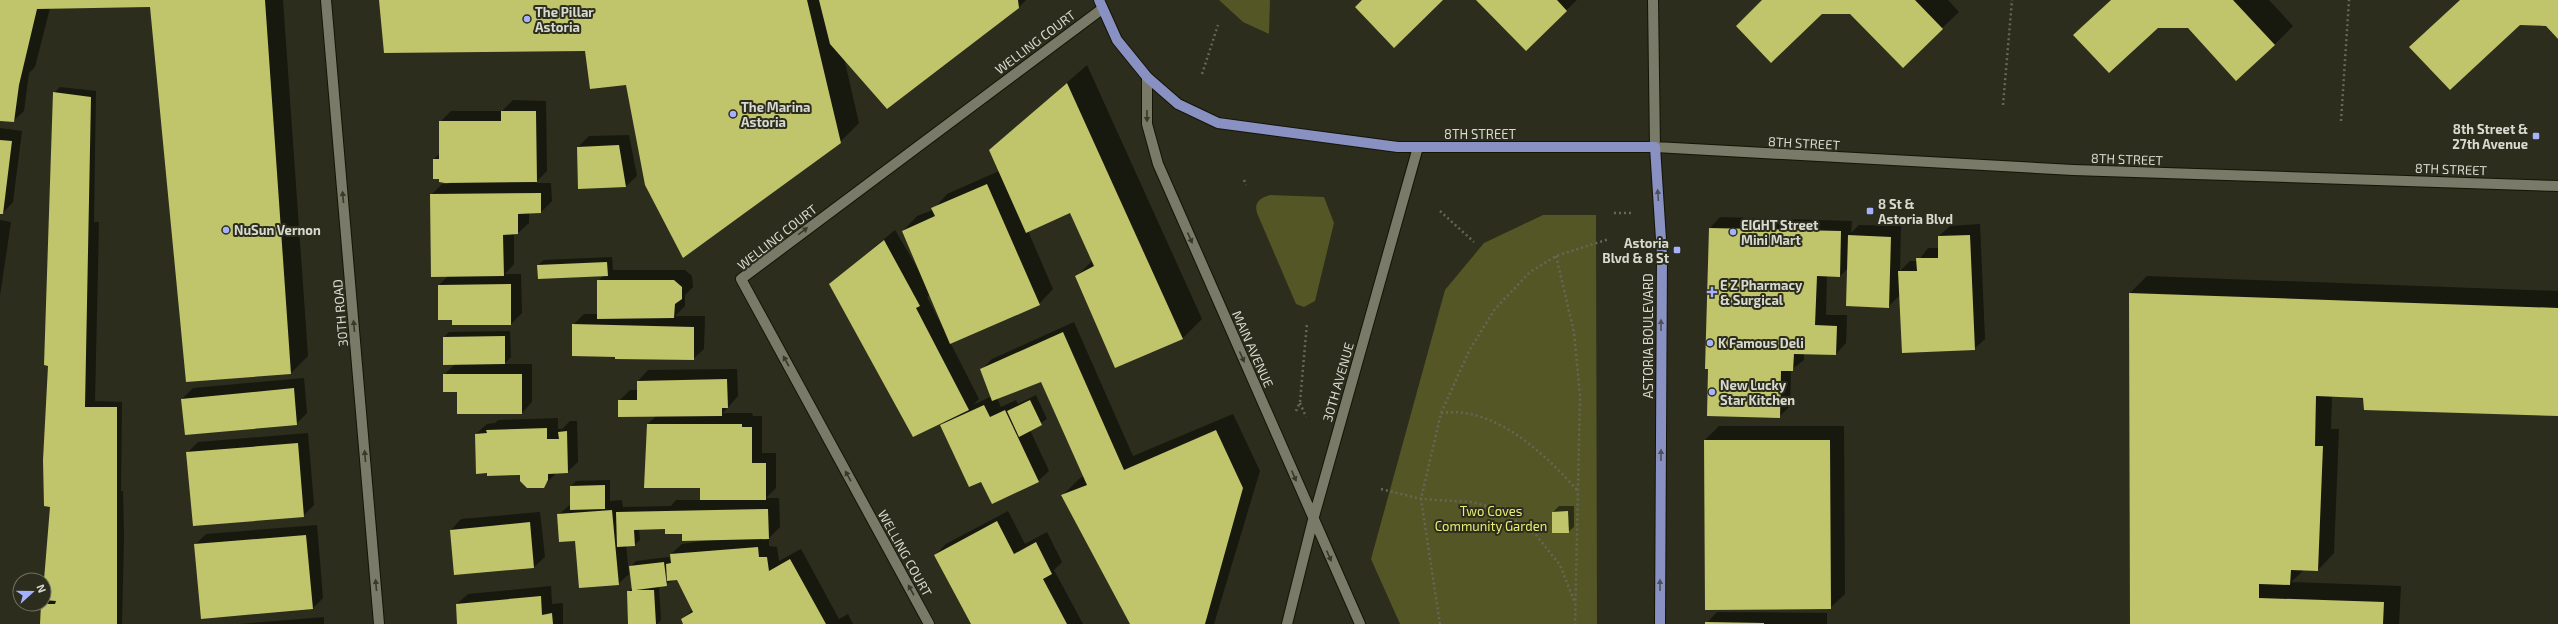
<svg xmlns="http://www.w3.org/2000/svg" width="2558" height="624" font-family="'Exo 2',sans-serif">
<style>
.green{fill:#545625}
.shadow{fill:#0007;fill-rule:evenodd}
.building{fill:#c0c46a}
.lines{fill:none;stroke-linecap:round;stroke-linejoin:round}
.minor-casing{stroke:#141506;stroke-width:12}
.major-casing{stroke:#141506;stroke-width:12}
.path{stroke:#666758;stroke-width:2.5;stroke-dasharray:2 3;stroke-linecap:butt}
.minor{stroke:#797a67;stroke-width:10}
.major{stroke:#8991c2;stroke-width:10}
.oneway{fill:#383927}
.oneway2{fill:#4d5056}
.poi-dot{fill:#a5b1fc;stroke:#2c2d1c;stroke-width:1.5}
.labels{text-anchor:middle;dominant-baseline:central;stroke-width:4;stroke-linejoin:round;paint-order:stroke}
.poi-label{font-size:13px;font-weight:bold;fill:#d8d9cf;stroke:#2c2d1c;text-anchor:start}
.street-label{font-size:13px;fill:#d8d9cf;stroke:#2c2d1c}
.park-label{font-size:13px;fill:#e9ed76;stroke:#2c2d1c}
</style>
<rect width="100%" height="100%" fill="#2c2d1c"/>
<!-- green -->
<path class="green" d="M1219 0H1270L1269 34 1243 22Z
M1270 195 1324 197 1334 223 1315 301 1304 307 1296 304 1257 213C1254 202 1260 198 1270 195Z
M1543 215H1596L1597 624H1400L1371 559 1445 290 1484 243Z"/>
<!-- shadow -->
<path class="shadow" d="M0 0H283L308 356 291 373 151 6 50 8 35 67 29 73 24 111 13 121 0 120Z
M380 0H1026L1019 7 844 58 859 123 840 142 627 84 586 50Z
M1477 0H1577L1526 49Z
M1763 0H1948L1959 12 1942 28Z
M2111 0H2269L2293 26 2274 45 2189 27Z
M1087 65 1202 319 1183 338 1076 277 1093 260 1070 212 1028 231 1053 289 1039 304 950 342 979 399 973 405 992 396 981 370 992 359 1074 322 1133 456 1233 414 1260 471 1214 624H1131L1062 496 1079 479 1084 476 1041 381 997 398 1001 407 1016 400 1018 404 1036 395 1047 419 1030 430 1049 471 1038 481 982 480 941 425 947 420 830 284 895 230 925 281 903 231 917 216 933 210 947 194 999 171 990 150ZM930 294 944 327 943 328 927 297Z
M60 87 96 91 94 222H99L95 401 122 402 121 491H123L124 536 122 624H41L51 506 49 365 54 93Z
M513 100 546 101 547 171 535 183H551L552 201 541 212H529V223L518 233H514V264L505 274H521L522 313 511 324 453 319 439 285 449 275 431 195 442 184H449L434 159 440 153V122L451 111H502Z
M0 128 22 131 13 202 3 213H0Z
M629 135 637 176 626 186 579 188 578 147 589 136Z
M1720 217 1852 221 1851 233 1859 225 1901 226 1900 271 1910 261H1918L1928 248H1939V236L1950 226 1980 224 1985 339 1974 349 1900 295 1888 307 1848 268 1840 276H1827L1826 315H1847L1846 343 1836 354 1804 353V360L1791 370 1790 406 1779 417 1709 368H1706L1710 228Z
M0 220 11 222 0 296Z
M612 257 613 270H685L692 276 693 287 685 295V306L675 316H705L704 349 693 359 616 356 573 325 584 314H598V281L604 275 538 265 544 260Z
M2147 276 2558 291V415L2332 396 2331 429H2339L2334 553 2318 570H2304L2291 582 2401 586 2399 624H2130V293Z
M510 331 511 357 504 364H532V402L522 413 458 391 444 375 456 363 444 337 449 332Z
M737 369 738 396 723 413H752L753 416H762V453H776V488L766 498H779L780 527 769 538V546L777 547 779 561 801 549 839 619 848 614 853 624H684L682 620 693 609 678 579 659 586 661 620 657 624H629L628 592 633 587 630 567 636 561 669 557 672 564 671 554 682 544 715 539 665 528H639L640 540 634 545H626L629 574 618 584 576 540 558 515 571 504V486L576 481 610 480V501L622 500 623 507 671 506 676 500H701V487L648 424 656 416 619 401 630 390H638V381L648 370Z
M304 378 307 413 296 424 182 399 193 388Z
M558 418V429H562L570 421H577L578 462 567 472 556 473 543 487 521 474 476 434 487 424 495 423 498 420Z
M1719 426H1844L1845 594 1830 608 1705 440Z
M308 433 314 505 303 516 187 453 198 442Z
M1559 506H1574V527L1568 532 1553 512Z
M1008 511 1025 544 1047 532 1062 562 1054 570 1083 624H972L935 555 946 544Z
M540 512 545 557 534 567 451 530 461 519Z
M317 525 323 598 313 608 195 545 206 534Z
M551 586 552 604 563 603V624H458L457 604 468 594Z
M1717 612 1827 613V624H1706Z
M324 617V624H240Z"/>
<!-- building -->
<path class="building" d="M0 0H265L291 374 186 382 150 7 37 9 19 85 14 122 0 121Z
M379 0H807L841 143 683 258 645 185 626 85 590 89 585 51 384 53Z
M819 0H1018L1019 8 887 109 830 44Z
M1362 0H1443L1394 48 1355 7Z
M1476 0H1557L1567 11 1526 51Z
M1762 0H1915L1943 29 1903 68 1850 14H1822L1771 63 1736 26Z
M2111 0H2233L2275 45 2236 81 2188 28H2158L2109 73 2073 35Z
M2460 0H2558V39L2546 26 2520 25 2450 90 2409 47Z
M1067 83 1183 339 1115 368 1075 276 1094 266 1070 213 1026 233 989 150Z
M53 92 91 97 85 407H117V624H40L41 604H55L56 601 44 600V580L50 507 44 506 43 460 48 366 44 365Z
M501 111H536L537 182 445 183 439 182V179H433V159H439V121H501Z
M0 140 12 141 3 214H0Z
M619 145 626 187 578 189 577 147Z
M987 184 1040 305 950 344 902 231 935 216 931 208Z
M541 193V213L518 214V234L503 235 504 276 431 277 430 194Z
M1709 228 1841 231 1840 277 1817 276 1815 325 1837 326 1836 355 1794 354 1793 371H1781L1780 418 1707 416 1708 369H1705Z
M1848 235 1891 237 1889 308 1846 306Z
M1970 235 1975 350 1902 353 1898 271H1917L1916 258H1938V236Z
M884 240 920 306 916 308 969 410 913 437 829 284Z
M607 262 608 276 538 279 537 265Z
M597 280H674L682 287V299L675 304 674 318 597 319Z
M511 284V325H452V320H438V285Z
M2129 293 2558 308V416L2364 410 2363 398 2316 396 2315 446H2323L2318 571 2291 570 2290 585 2259 584V598L2384 602 2383 624H2130Z
M572 324 694 327V360L615 359V357L572 356Z
M1063 332 1124 470 1216 430 1243 488 1205 624H1130L1061 495 1087 485 1041 382 992 401 980 369Z
M505 336V364L443 365V337Z
M443 374H522V414H457V392H443Z
M727 379 728 408H722V416L618 417V400H637V381Z
M294 388 297 425 185 435 181 399Z
M1030 400 1042 425 1019 437 1007 411Z
M984 405 990 417 1005 410 1039 482 992 504 981 482 969 487 940 425Z
M647 424H742V427H752V463H766V500H700V488H644Z
M547 428V439H559L558 432 567 431 568 473 548 474V480L544 488H527L520 481V475L487 476V473L476 474 475 434 487 433 486 430Z
M1704 440H1830L1831 609 1705 610Z
M298 443 304 517 193 526 186 452Z
M605 485V509L570 510V486Z
M768 509 769 539 682 541V534H665V529L634 530 635 546 617 547 616 512Z
M612 510 619 585 579 588 575 541 559 542 557 514Z
M1568 511 1569 533H1552V512Z
M997 521 1014 554 1036 542 1052 574 1043 579 1067 624H971L934 555Z
M530 522 534 568 454 575 450 530Z
M306 535 313 609 201 619 194 544Z
M758 547 759 557H767L769 571 790 559 826 624H683L681 619 693 612 677 580 667 581 666 564 671 563 670 554Z
M664 562 667 586 636 590H654L656 624H628L627 591H632L629 566Z
M541 596 542 615 552 613 553 624H457L456 604Z
M1705 622 1764 623V624H1705Z"/>
<g class="lines">
<defs>
<path id="minor" d="M326 0 379 624
M1653 0 1655 147 2073 170 2558 186
M1147 77V124L1158 164 1360 624
M929 624 741 279 1102 9
M1287 624 1313 520 1418 147"/>
<path id="major" d="M1099 0 1117 40 1147 77 1178 104 1218 123 1398 147H1655L1662 255 1660 624"/>
</defs>
<!-- minor casing -->
<use href="#minor" class="minor-casing"/>
<!-- major casing -->
<use href="#major" class="major-casing"/>
<!-- path -->
<path class="path" d="M1202 74 1218 25
M2003 105 2012 0
M2341 121 2349 0
M1244 180 1246 185
M1440 211 1474 242
M1614 213H1632
M1556 256 1574 332 1580 396 1575 624
M1300 403 1306 417
M1296 411 1300 402 1307 323
M1441 413C1494 405 1545 454 1577 490
M1381 489 1421 499 1471 502 1499 509 1535 534 1560 565 1575 603
M1440 624 1421 499 1441 413 1470 349 1495 309 1530 272 1556 256 1609 239"/>
<!-- minor -->
<use href="#minor" class="minor"/>
<!-- major -->
<use href="#major" class="major"/>
</g>
<!-- one-way arrows -->
<defs><path id="oneway-solid" d="M-6-.8H1V-3.2L6.5 0L1 3.2V.8H-6Z"/></defs>
<g class="oneway">
<use href="#oneway-solid" transform="translate(1147 116) rotate(90)"/>
<use href="#oneway-solid" transform="translate(343 197) rotate(-95)"/>
<use href="#oneway-solid" transform="translate(803 231) rotate(-37)"/>
<use href="#oneway-solid" transform="translate(1190 238) rotate(66)"/>
<use href="#oneway-solid" transform="translate(354 326) rotate(-95)"/>
<use href="#oneway-solid" transform="translate(1242 357) rotate(66)"/>
<use href="#oneway-solid" transform="translate(786 361) rotate(-119)"/>
<use href="#oneway-solid" transform="translate(365 456) rotate(-95)"/>
<use href="#oneway-solid" transform="translate(848 476) rotate(-119)"/>
<use href="#oneway-solid" transform="translate(1294 476) rotate(67)"/>
<use href="#oneway-solid" transform="translate(1329 556) rotate(66)"/>
<use href="#oneway-solid" transform="translate(376 585) rotate(-95)"/>
<use href="#oneway-solid" transform="translate(911 590) rotate(-119)"/>
</g>
<g class="oneway2">
<use href="#oneway-solid" transform="translate(1658 195) rotate(-94)"/>
<use href="#oneway-solid" transform="translate(1661 325) rotate(-90)"/>
<use href="#oneway-solid" transform="translate(1661 455) rotate(-90)"/>
<use href="#oneway-solid" transform="translate(1660 585) rotate(-90)"/>
</g>
<!-- markers -->
<g class="poi-dot">
<circle cx="527" cy="19" r="4"/>
<circle cx="733" cy="114" r="4"/>
<rect x="2532" y="132" width="8" height="8" rx="2"/>
<rect x="1866" y="207" width="8" height="8" rx="2"/>
<circle cx="226" cy="230" r="4"/>
<circle cx="1733" cy="232" r="4"/>
<rect x="1673" y="246" width="8" height="8" rx="2"/>
<path d="M1710 286h4v4h4v4h-4v4h-4v-4h-4v-4h4z"/>
<circle cx="1710" cy="343" r="4"/>
<circle cx="1712" cy="392" r="4"/>
</g>
<g class="labels">
<!-- poi labels -->
<g class="poi-label">
<text x="535" y="12">The Pillar<tspan x="535" dy="15">Astoria</tspan></text>
<text x="741" y="107">The Marina<tspan x="741" dy="15">Astoria</tspan></text>
<text x="2528" y="129" text-anchor="end">8th Street &amp;<tspan x="2528" dy="15">27th Avenue</tspan></text>
<text x="1878" y="204">8 St &amp;<tspan x="1878" dy="15">Astoria Blvd</tspan></text>
<text x="1741" y="225">EIGHT Street<tspan x="1741" dy="15">Mini Mart</tspan></text>
<text x="234" y="230">NuSun Vernon</text>
<text x="1669" y="243" text-anchor="end">Astoria<tspan x="1669" dy="15">Blvd &amp; 8 St</tspan></text>
<text x="1720" y="285">E Z Pharmacy<tspan x="1720" dy="15">&amp; Surgical</tspan></text>
<text x="1718" y="343">K Famous Deli</text>
<text x="1720" y="385">New Lucky<tspan x="1720" dy="15">Star Kitchen</tspan></text>
</g>
<!-- street labels -->
<g class="street-label">
<text transform="translate(1035 42) rotate(-37)">WELLING COURT</text>
<text x="1480" y="134">8TH STREET</text>
<text transform="translate(1804 143) rotate(3)">8TH STREET</text>
<text transform="translate(2127 159) rotate(2)">8TH STREET</text>
<text transform="translate(2451 169) rotate(2)">8TH STREET</text>
<text transform="translate(777 237) rotate(-38)">WELLING COURT</text>
<text transform="translate(340 313) rotate(-95)">30TH ROAD</text>
<text transform="translate(1648 336) rotate(-90)">ASTORIA BOULEVARD</text>
<text transform="translate(1253 349) rotate(66)">MAIN AVENUE</text>
<text transform="translate(1338 382) rotate(-74)">30TH AVENUE</text>
<text transform="translate(905 553) rotate(61)">WELLING COURT</text>
</g>
<!-- park labels -->
<g class="park-label">
<text x="1491" y="511">Two Coves<tspan x="1491" dy="15">Community Garden</tspan></text>
</g>
</g>
<!-- north arrow -->
<g transform="translate(32 592) rotate(69)"><circle r="19" fill="#2c2d1c" stroke="#717264"/>
<path d="M0-3L7 15L0 10L-7 15Z" fill="#a5b1fc"/>
<text y="-6" font-size="11" font-weight="bold" text-anchor="middle" fill="#d8d9cf">N</text>
</g>
</svg>
